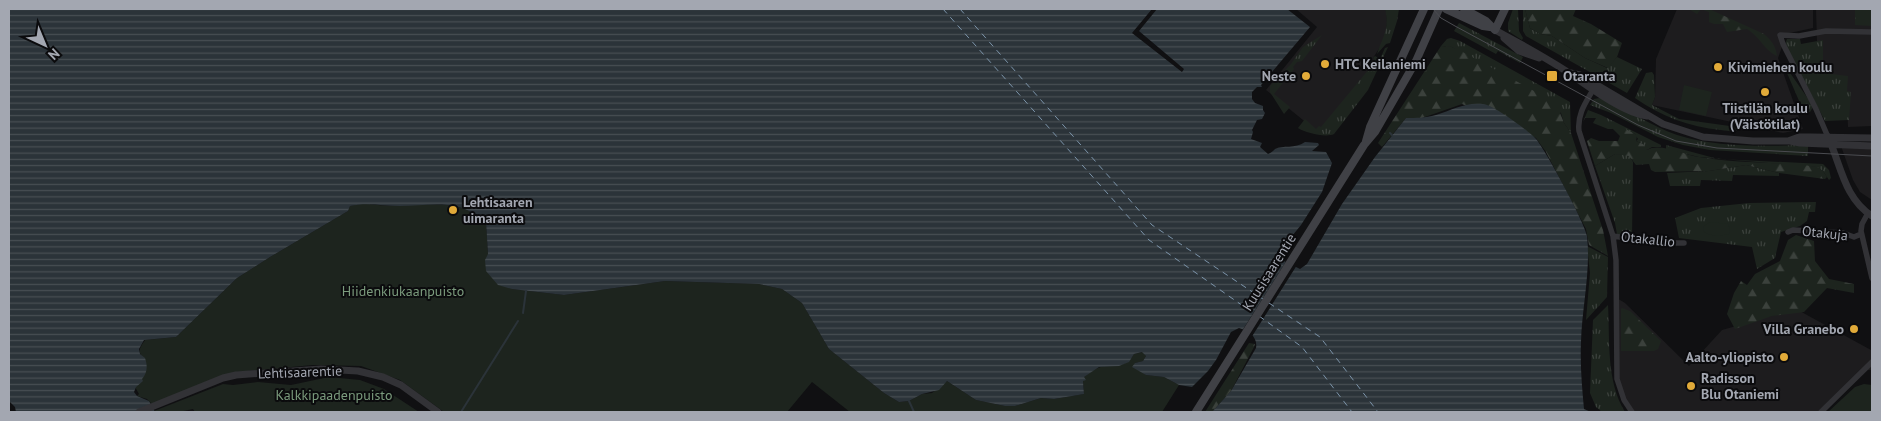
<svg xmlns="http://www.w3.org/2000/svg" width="1881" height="421" font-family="'PT Sans',sans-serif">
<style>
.built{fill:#1d1c1e}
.grass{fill:url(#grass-tufts)}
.forest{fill:url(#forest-firs)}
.green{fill:#1d241e}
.water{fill:url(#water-rules)}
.pier{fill:#101012}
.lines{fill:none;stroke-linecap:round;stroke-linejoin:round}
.stream{stroke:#2b3339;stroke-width:2}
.ferry{stroke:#7c94aa;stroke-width:1;stroke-dasharray:6 5;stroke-linecap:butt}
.minor{stroke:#323236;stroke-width:5.5}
.tertiary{stroke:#323236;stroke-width:7}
.secondary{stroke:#404146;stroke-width:8}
.tram{stroke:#4b4c51;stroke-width:1}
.poi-dot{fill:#e1aa39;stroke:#0b0b0d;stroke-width:2}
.labels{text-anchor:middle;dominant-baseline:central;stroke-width:4;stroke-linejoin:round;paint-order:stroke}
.poi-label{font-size:14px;font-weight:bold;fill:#a3a7b1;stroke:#0b0b0d;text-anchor:start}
.street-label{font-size:14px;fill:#a3a7b1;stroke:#0b0b0d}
.park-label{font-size:14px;fill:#7b9b7d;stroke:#0b0b0d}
</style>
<defs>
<pattern id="grass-tufts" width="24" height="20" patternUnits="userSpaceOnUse" patternTransform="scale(1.25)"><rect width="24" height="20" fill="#1d241e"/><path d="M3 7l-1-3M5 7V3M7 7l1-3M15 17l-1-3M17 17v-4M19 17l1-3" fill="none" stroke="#3b413c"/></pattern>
<pattern id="forest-firs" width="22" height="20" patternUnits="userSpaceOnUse" patternTransform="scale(1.25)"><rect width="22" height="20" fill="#1d241e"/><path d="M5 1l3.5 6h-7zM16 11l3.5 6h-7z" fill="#3b413c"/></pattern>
<pattern id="water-rules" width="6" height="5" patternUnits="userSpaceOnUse" patternTransform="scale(1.25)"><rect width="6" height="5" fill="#2b3339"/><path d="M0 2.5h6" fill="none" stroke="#474e53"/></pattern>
</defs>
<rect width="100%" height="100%" fill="#101012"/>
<!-- built -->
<path class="built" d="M1296 9H1385L1386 12 1387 22 1384 41 1373 58 1378 62 1319 133 1266 90 1317 27Z
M1677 9H1813V28L1780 35 1783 44 1778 58 1803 129 1783 133 1652 105 1655 97 1656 59Z
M1816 9H1872V126L1848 127 1846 79 1818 76Z
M1841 146H1872V200L1860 192 1853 180Z
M1615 297 1625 303 1689 366 1722 330 1796 309 1871 350 1872 370H1865L1821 412H1632L1619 386Z"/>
<!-- grass -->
<path class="grass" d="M1385 9H1399L1397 21 1390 43 1386 44 1377 54C1382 38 1390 30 1385 9Z
M1513 9H1518L1519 31 1523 38 1522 40 1508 31V23Z
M1523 9H1525L1530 28 1540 34 1552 36 1585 58 1607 68 1617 57 1642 69 1627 93 1526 36 1523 31Z
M1855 9H1872V26L1855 25Z
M1459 23 1523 57 1520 63 1498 51 1496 54 1454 31Z
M1322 35 1302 61 1297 62 1293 67 1294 69 1274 94 1290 107 1284 114 1270 92V86L1291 64 1303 47Z
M1451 38 1460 41 1570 102 1571 133 1564 123 1561 113 1452 47 1441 46 1447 39Z
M1787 39H1800L1801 44 1823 40V73L1848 76 1847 91 1851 92 1849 120 1825 121 1785 44Z
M1388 47 1368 90 1334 134C1326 138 1306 133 1298 128L1305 119 1316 129 1319 126 1321 127 1374 63 1376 61 1373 58 1375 56 1380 59 1385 48Z
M1788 70 1811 103 1813 107 1810 112 1803 110 1787 73Z
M1652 72 1654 75 1655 97 1652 105 1679 119 1744 128C1738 133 1729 131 1721 130 1689 127 1661 116 1635 98L1646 73Z
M1600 98C1627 108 1650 126 1677 135 1718 148 1766 146 1808 145V156L1710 150 1683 145 1658 137 1611 113 1590 105 1594 99Z
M1588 110 1601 115 1661 145V147H1652L1647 150 1645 149 1643 144 1636 141 1638 139 1635 134 1611 124 1613 129H1608L1593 123 1596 118H1585L1583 122Z
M1666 145 1718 159 1823 164 1829 170 1831 178 1829 180 1823 171 1816 167 1699 157 1666 149Z
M1615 154 1629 155 1633 162 1632 236 1617 234 1615 223 1595 166Z
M1746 165 1779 173V176L1733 175 1732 181 1701 180 1700 186H1670L1667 173 1709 171Z
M1816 202 1815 212H1809L1807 221 1800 226 1781 232 1775 258 1757 269 1752 247 1679 238 1675 218 1701 208 1749 203Z
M1587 246 1608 257 1607 297 1586 320 1590 273Z
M1608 305C1610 341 1606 381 1625 412H1602L1596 407 1590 393 1593 320Z"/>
<!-- forest -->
<path class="forest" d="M1525 9H1576L1573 16 1591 24 1622 43 1617 57 1608 68 1585 58 1552 36 1540 34 1530 28Z
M1689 9H1709L1764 34C1771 40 1776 46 1777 56 1763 49 1762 39 1747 29L1727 32 1723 24H1714L1709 22V12L1701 9 1697 14Z
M1441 46 1452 47 1461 51 1547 98 1558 107 1564 123 1571 133 1603 230 1608 256 1589 245 1586 229 1546 152 1536 138 1462 104 1422 118H1406L1382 147 1378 143Z
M1611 121 1635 134 1637 136 1636 141 1643 144 1647 150C1659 142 1685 155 1699 157 1738 164 1778 161 1817 167L1823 171 1827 177 1825 179 1779 173 1746 165 1709 171 1655 172 1651 170 1649 164 1636 165 1629 156 1615 154 1595 166 1587 141 1591 138 1599 141H1618L1620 136 1611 127Z
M1796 235 1814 241 1815 261 1829 279 1854 284V293L1827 288 1804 312 1772 316 1735 329 1727 314 1734 293 1741 281 1747 285 1755 274 1780 261 1788 240Z
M1622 308 1630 311 1661 341 1658 349 1654 351H1621V309Z
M1249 343 1255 344 1254 347 1231 391 1212 412H1205Z"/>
<!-- green -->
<path class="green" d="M1684 85 1712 92 1706 116 1679 110Z
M364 203C395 210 427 200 459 207 468 209 478 217 486 222L488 254 512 289 564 295 665 281 759 284 782 289 802 303 829 349 884 393 899 402 909 401 922 394 932 393 947 381 976 400 1005 406H1015L1041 398 1054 399 1084 394 1083 381 1084 377C1088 374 1093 370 1098 368 1113 361 1123 372 1134 354L1143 352 1146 356 1143 361 1135 363 1146 375 1164 377 1179 385 1162 412H850L812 382 787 412H444L400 380 361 366 313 365 237 372 152 404 147 399 137 396 139 394 135 387 143 377 142 356C137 351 141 346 145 340L176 337 237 278 270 257 348 211 350 206Z
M1710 222 1728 224 1730 229 1729 234C1721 236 1710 237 1703 231L1704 226Z
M329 377 360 380 384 389 419 412H195L193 409 179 412 154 411 223 384 233 385 258 382 291 385Z
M1864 384 1872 385V412H1828L1855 387Z"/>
<!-- water -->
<path class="water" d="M9 9H1287L1310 27 1261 85 1262 87H1257L1252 92V99L1255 103 1263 106V110L1265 113 1262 119 1257 120 1252 130 1253 132 1251 139 1262 143 1260 147 1268 154C1271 153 1273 151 1275 149 1283 145 1295 149 1305 142L1318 143 1319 145 1312 151 1326 152 1332 163 1322 192 1301 225 1283 247 1282 256 1284 261 1300 269 1307 264 1342 204 1375 157 1406 118C1416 118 1425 118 1436 115 1452 110 1465 102 1483 104 1492 104 1529 131 1536 139 1545 149 1585 223 1587 236 1591 270 1582 307 1581 342 1580 364 1582 388 1584 409L1591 412H1212L1231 391 1256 348C1258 337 1249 331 1239 328L1231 332 1216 360 1208 371 1192 387 1179 385 1164 377 1146 375 1132 367 1135 363 1143 361 1146 356 1142 352 1134 354 1129 362 1119 366 1099 367 1084 377 1086 380 1083 381 1084 394 1054 399 1041 398 1015 406H1005L976 400 947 381 939 390 922 394 909 401 899 402 884 393 829 349 802 303 782 289 759 284 665 281 564 295 512 289 498 285 486 271 485 260 488 254 486 222C478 217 468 209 459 207 439 202 420 206 400 206 383 206 367 202 350 206L348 211 270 257 237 278 176 337 144 340 139 349 140 354 145 358C148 367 147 373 142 379L143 381 136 387 134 392 137 396 149 401 155 412H16L15 407 9 401Z"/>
<!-- pier -->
<path class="pier" d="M1152 9H1157L1139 31 1184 69 1182 72 1132 33Z
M1287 260 1297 265 1251 338 1242 331Z"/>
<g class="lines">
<!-- stream -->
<path class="stream" d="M1390 133 1392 135
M523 313 526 291
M909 401 914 412
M461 412 518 321"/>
<!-- ferry -->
<path class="ferry" d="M943 9 1149 240 1253 313
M960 9 1152 225 1263 299
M1269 303 1320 337 1378 412
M1259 316 1302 347 1352 412"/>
<!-- minor -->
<path class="minor" d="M1594 88C1586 102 1577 114 1579 131L1613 236 1616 260 1617 379 1624 400 1632 412
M1828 137 1816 109 1783 44 1780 35 1799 36 1826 31 1872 32
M1868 213 1862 224 1861 231 1872 278
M1788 232 1793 230 1843 233 1854 237 1861 234
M1613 236 1661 243H1684
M1821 412 1872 362"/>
<!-- tertiary -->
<path class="tertiary" d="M1495 30C1519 43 1543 56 1566 71 1586 85 1623 113 1647 116
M1504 38 1519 51 1539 58
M1566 72 1580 75 1663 124 1703 137 1753 141H1788L1799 137H1811L1872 138
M1828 137C1841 165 1844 198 1872 216
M1790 141 1800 143 1872 146
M139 412 223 378 236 375 321 369 358 371 383 377 401 385 438 412"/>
<!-- secondary -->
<path class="secondary" d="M1446 9 1483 26 1490 27
M1464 9 1486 21 1495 30 1505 9
M1366 141 1370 127 1424 9
M1196 412 1364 145 1375 132 1416 61 1439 9"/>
<!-- tram -->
<path class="tram" d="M1433 9 1441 18 1455 26 1638 125 1676 141 1717 148 1872 156"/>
</g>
<!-- markers -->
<g class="poi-dot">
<circle cx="1325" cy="64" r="5"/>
<circle cx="1718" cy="67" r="5"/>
<circle cx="1306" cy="76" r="5"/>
<rect x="1546" y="70" width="12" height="12" rx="2.5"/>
<circle cx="1765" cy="92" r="5"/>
<circle cx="453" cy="210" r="5"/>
<circle cx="1854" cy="329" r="5"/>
<circle cx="1784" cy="357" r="5"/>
<circle cx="1691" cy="386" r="5"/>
</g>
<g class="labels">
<!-- poi labels -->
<g class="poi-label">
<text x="1335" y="64">HTC Keilaniemi</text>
<text x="1728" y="67">Kivimiehen koulu</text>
<text x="1296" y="76" text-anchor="end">Neste</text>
<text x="1563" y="76">Otaranta</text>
<text x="1765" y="108" text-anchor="middle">Tiistilän koulu<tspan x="1765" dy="16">(Väistötilat)</tspan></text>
<text x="463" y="202">Lehtisaaren<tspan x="463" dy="16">uimaranta</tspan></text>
<text x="1844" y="329" text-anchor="end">Villa Granebo</text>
<text x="1774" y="357" text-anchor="end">Aalto-yliopisto</text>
<text x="1701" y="378">Radisson<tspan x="1701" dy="16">Blu Otaniemi</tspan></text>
</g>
<!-- street labels -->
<g class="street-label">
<text transform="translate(1825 233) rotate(6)">Otakuja</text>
<text transform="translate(1648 239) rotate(6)">Otakallio</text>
<text transform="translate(1269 272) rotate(-58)">Kuusisaarentie</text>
<text transform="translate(300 372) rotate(-2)">Lehtisaarentie</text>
</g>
<!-- park labels -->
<g class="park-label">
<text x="403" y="291">Hiidenkiukaanpuisto</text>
<text x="334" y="395">Kalkkipaadenpuisto</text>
</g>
</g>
<!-- border -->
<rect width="1881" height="421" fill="none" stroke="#a3a7b1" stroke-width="20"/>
<!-- north arrow -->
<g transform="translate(45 45) rotate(136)" stroke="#0b0b0d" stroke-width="4" paint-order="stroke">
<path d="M0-4L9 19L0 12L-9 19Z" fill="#a3a7b1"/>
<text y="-8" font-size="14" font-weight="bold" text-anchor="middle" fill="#a3a7b1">N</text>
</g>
</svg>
